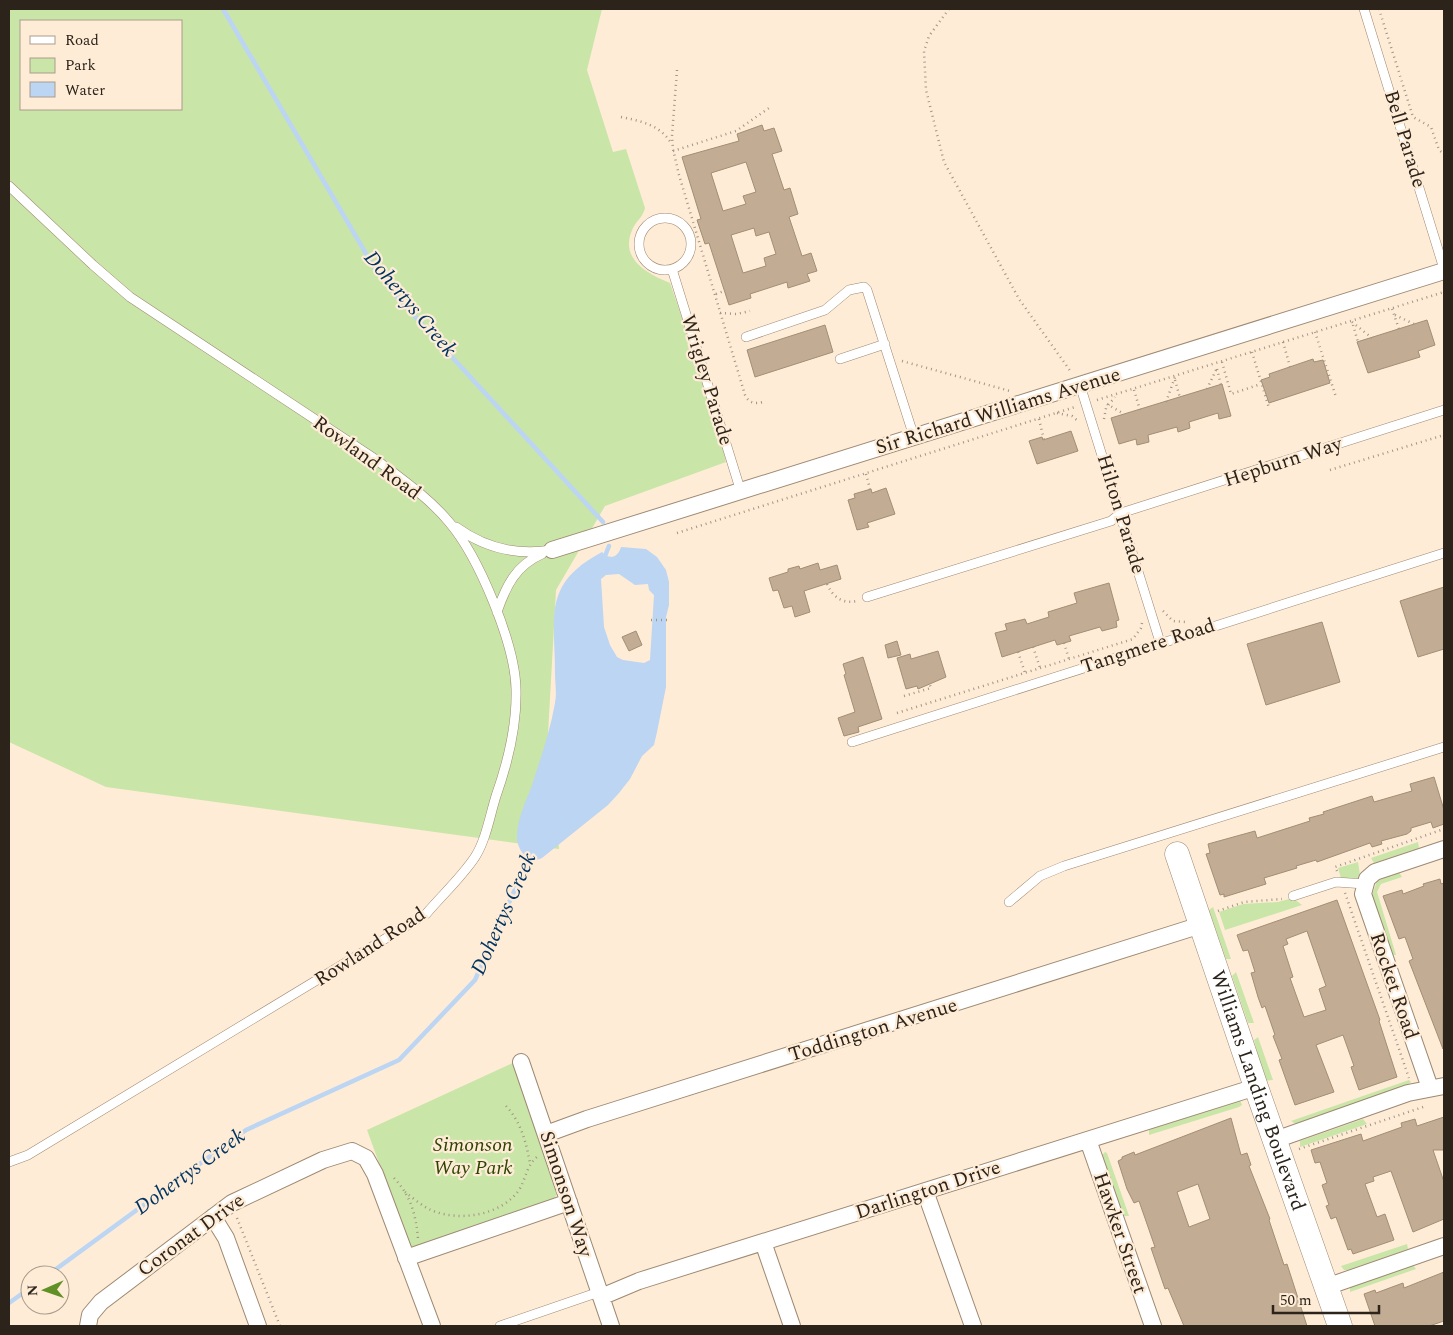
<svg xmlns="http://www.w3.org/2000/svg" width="1453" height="1335" font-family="Spectral,serif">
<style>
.green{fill:#c9e5a8;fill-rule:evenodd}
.water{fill:#bbd5f3;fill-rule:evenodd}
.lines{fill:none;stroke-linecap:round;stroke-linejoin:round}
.stream{stroke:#bbd5f3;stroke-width:4.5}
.building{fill:#c2ad94;stroke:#a28d75;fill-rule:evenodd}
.lane-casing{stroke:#9e8971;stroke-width:10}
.street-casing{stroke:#9e8971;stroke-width:18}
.secondary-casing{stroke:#9e8971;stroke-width:25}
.path{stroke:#a39585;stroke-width:2.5;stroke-dasharray:1 4;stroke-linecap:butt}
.lane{stroke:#fff;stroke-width:9}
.street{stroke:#fff;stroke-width:16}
.secondary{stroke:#fff;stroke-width:24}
.labels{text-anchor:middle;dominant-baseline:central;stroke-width:4.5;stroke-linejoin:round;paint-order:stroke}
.street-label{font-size:20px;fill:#2c241a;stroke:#feecd7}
.park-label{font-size:20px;font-style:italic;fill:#2d4300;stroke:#feecd7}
.water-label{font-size:21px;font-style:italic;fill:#013462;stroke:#feecd7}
</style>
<rect width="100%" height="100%" fill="#feecd7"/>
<!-- green -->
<path class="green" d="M9 9H602L587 70 613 152 626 149 645 208C643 217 637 220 633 228 618 259 648 274 670 283L715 414 726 462 605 506 556 590 548 734 559 849 106 787 9 742ZM21 21H181V109H21Z
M1418 842 1419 848 1374 863 1371 858Z
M1358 862 1360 875 1358 878H1341L1338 868Z
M1399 872 1402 877 1381 884 1377 892 1396 955H1392L1372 895 1377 881Z
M1293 898 1302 905 1225 930 1219 912 1243 904 1278 902Z
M1213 907 1231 959H1226L1209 910Z
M1236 972 1254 1023H1248L1232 976Z
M1258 1037 1273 1080 1264 1081 1254 1040Z
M515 1062 558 1192 554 1199 413 1247 409 1245 367 1130Z
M1409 1080 1411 1082 1405 1087 1296 1124 1291 1121Z
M1240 1100 1242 1105 1239 1107 1149 1135V1130Z
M1363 1119 1367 1124 1300 1147V1141Z
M1105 1152 1107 1153 1129 1216H1123L1102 1155Z
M1407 1244 1408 1249 1348 1270H1344L1341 1266Z
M1413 1265 1416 1269 1350 1292V1287Z"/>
<!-- water -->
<path class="water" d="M621 547 646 549 657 557 666 570 669 582V605L666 617V687L657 732 654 745 642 756 630 779 619 793 608 805 542 858C528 865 516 849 517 835 518 818 525 803 531 788 540 760 550 732 555 703 557 693 555 683 555 673 555 616 542 584 602 552 609 560 618 558 621 547ZM619 574 635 585 648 584 649 590 654 595 650 660 644 663 623 660 617 657 610 645 604 627 601 579 606 575Z"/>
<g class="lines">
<!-- stream -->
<path class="stream" d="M223 9 375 269 398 298 603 522
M603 561 609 546
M48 1275 246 1130 399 1060 475 980 530 855
M9 1303 30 1288"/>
</g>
<!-- building -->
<path class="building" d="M762 125 764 131 774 128 782 151 772 154 784 190 790 188 798 214 789 217 802 256 811 253 817 271 807 274 810 281 788 288 787 282 750 294 751 298 729 305 709 243 705 244 697 220 701 219 682 157 739 141 737 134ZM746 162 756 192 743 196 746 204 723 211 711 173ZM754 228 756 236 769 232 776 254 764 258 766 266 743 273 731 235Z
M1427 320 1435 345 1418 351 1420 357 1368 373 1357 342Z
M825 325 833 352 755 377 747 350Z
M1313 359 1314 362 1323 360 1330 383 1269 403 1261 380 1270 377 1269 374Z
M1222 384 1231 416 1219 419 1218 413 1189 422 1190 428 1178 432 1177 427 1148 435 1149 442 1137 445 1136 439 1119 444 1111 418Z
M1071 431 1078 451 1037 464 1029 441 1042 437 1043 440Z
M886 488 895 514 867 523 869 527 857 530 848 500 855 498 854 494 871 489 872 493Z
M818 563 820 570 837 565 841 579 804 591 810 612 795 617 792 606 784 608 778 590 773 591 769 578 788 572V569L799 566 800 569Z
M1109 583 1119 620 1116 621 1117 627 1102 631 1100 627 1069 636 1071 641 1057 645 1055 640 1002 657 995 633 1007 630 1005 624 1025 619 1027 624 1049 617 1048 612 1077 603 1074 593Z
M1444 587V649L1418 657 1400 601Z
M1322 622 1340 682 1266 705 1247 644Z
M636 631 642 645 629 651 622 637Z
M897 641 901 655 888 658 885 645Z
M938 651 946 677 918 689 917 686 906 689 897 658 910 654 911 659Z
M863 657 882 719 858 727 859 732 844 736 838 718 855 712 844 675 846 674 843 664Z
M1434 777 1444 810V824L1433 828 1431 822 1411 828V831L1407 834 1381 841 1382 844 1372 847 1370 843 1317 862 1316 860 1296 866 1297 868 1264 878 1266 884 1224 897V894L1220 895 1206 854 1210 853 1208 844 1255 831 1257 838 1310 821 1309 818 1324 814 1323 812 1372 796 1374 802 1412 791 1410 784Z
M1440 879 1441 884 1444 883 1443 1049 1409 961 1413 959 1405 937 1399 939 1383 896 1402 890 1403 894 1424 886 1423 884Z
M1337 900 1380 1020 1379 1021 1397 1077 1359 1090 1351 1067 1354 1066 1343 1035 1316 1045 1334 1092 1295 1105 1279 1060 1282 1059 1273 1036 1275 1035 1265 1006 1262 1008 1258 997 1251 973 1255 972 1248 950 1243 951 1237 935ZM1307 931 1326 986 1319 989 1326 1010 1304 1017 1290 978 1293 977 1283 946 1288 944 1286 939Z
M1444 1117V1150H1433L1444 1182V1219L1413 1232 1391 1171 1373 1177 1374 1181 1365 1184 1377 1217 1385 1214 1394 1240 1353 1254 1351 1249 1348 1250 1336 1217 1331 1219 1326 1206 1329 1205 1322 1185 1327 1183 1320 1162 1315 1163 1311 1150 1361 1134 1363 1141 1402 1127 1401 1123 1415 1119 1417 1126Z
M1231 1118 1241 1155 1247 1153 1251 1165 1249 1166 1270 1219 1269 1220 1284 1265 1287 1264 1307 1326H1184L1168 1288 1165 1289 1151 1248 1155 1247 1139 1201 1134 1203 1127 1189 1118 1161 1122 1159V1157L1134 1152 1135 1155ZM1198 1184 1210 1219 1189 1227 1177 1192Z
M1444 1272V1321L1429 1326H1375L1364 1294 1375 1290 1376 1293 1403 1283 1404 1288Z"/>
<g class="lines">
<defs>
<path id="lane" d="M1364 9 1444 269
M9 186 93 265 130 297 378 461C403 480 429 498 449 522 479 557 515 644 516 689 517 725 508 762 496 796 490 815 486 840 475 857 461 878 442 895 426 914L28 1155 9 1162
M639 244a26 26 0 1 1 52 0a26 26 0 1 1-52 0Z
M672 269 741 492
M746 337 825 310 849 290 864 287 867 290 914 437
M840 359 885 344
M1080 385 1160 642
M456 527C485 548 516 556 552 550
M867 597 1111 521 1121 513 1444 410
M497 612C506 586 516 565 542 554
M852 742 1444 553
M1293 896 1336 882 1365 884
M1009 902 1040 876 1064 866 1444 747
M500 1326 599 1292"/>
<path id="street" d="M552 550 1444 271
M521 1062 611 1326
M1430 1088 1363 894 1367 879 1375 872 1444 849
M546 1134 587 1119 1201 925
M1088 1140 1153 1326
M1275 1140 1408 1093 1444 1086
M925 1191 973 1326
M213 1217 226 1238 258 1326
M763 1242 792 1326
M406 1258 569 1202
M1326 1287 1444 1246
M601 1297 639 1281 1256 1087
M88 1326 90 1315 101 1302 232 1203 323 1160 352 1151 366 1158 375 1174 432 1326"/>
<g id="secondary">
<path id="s1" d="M1177 854 1256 1087 1340 1326"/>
</g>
</defs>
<!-- lane casing -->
<use href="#lane" class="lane-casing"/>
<!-- street casing -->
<use href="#street" class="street-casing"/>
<!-- secondary casing -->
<use href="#secondary" class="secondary-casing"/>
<!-- path -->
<path class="path" d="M949 9 929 36 924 51 926 90 944 162 1019 299 1071 372
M1379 9 1413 117 1431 127 1439 150 1444 154
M677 70 672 136 673 149 679 175 745 395C749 403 754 404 763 402
M621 117C641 121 660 125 671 143
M673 151 736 131 769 108
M716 294 724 291
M1392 309 1399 329
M720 313 737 314 750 311
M1395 315 1414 324
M1352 322 1372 338
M1353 325 1358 342
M1315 332 1336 397
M1283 342 1291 370
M1252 352 1269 408
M902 361 1010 391
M1222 362 1231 394 1261 384
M1217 369 1221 385
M1175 380 1180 398
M1207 389 1217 368
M1134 390 1140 410
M1097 400 1444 292
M1166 402 1175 377
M1107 404 1124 414
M1057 413 1072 416 1079 422
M1039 419 1044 440
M1104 419 1106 408 1115 397
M1330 470 1444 435
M866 474 870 489
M677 533 1075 407
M827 584C833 597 842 604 857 601
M1163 611 1173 621 1186 622
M651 620H670
M1064 643 1069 659
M1033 647 1040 668
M1018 652 1025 673
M904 696 931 688 930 685
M897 713 1133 639 1141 628 1142 623
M1337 871 1335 867 1444 829
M1345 893 1409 1078
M1218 911 1244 902 1282 899
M506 1106C521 1122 526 1142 530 1163
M1299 1149 1426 1106
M394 1178C411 1196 416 1215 418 1239
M405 1192C413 1198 422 1206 431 1210 458 1222 501 1216 519 1190 526 1179 526 1166 537 1157
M237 1218 280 1326"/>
<!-- lane -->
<use href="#lane" class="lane"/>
<!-- street -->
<use href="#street" class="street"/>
<!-- secondary -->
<use href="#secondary" class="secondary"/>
</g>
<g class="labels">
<!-- street labels -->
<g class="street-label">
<text transform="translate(1405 139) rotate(73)">Bell Parade</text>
<text transform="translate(707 380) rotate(73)">Wrigley Parade</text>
<text transform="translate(998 411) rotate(-17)">Sir Richard Williams Avenue</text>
<text transform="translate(367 458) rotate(36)">Rowland Road</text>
<text transform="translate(1283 462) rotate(-18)">Hepburn Way</text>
<text transform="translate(1121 514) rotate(73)">Hilton Parade</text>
<text transform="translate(1148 646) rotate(-18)">Tangmere Road</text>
<text transform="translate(370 947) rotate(-33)">Rowland Road</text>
<text transform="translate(1394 986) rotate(71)">Rocket Road</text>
<text transform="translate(873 1030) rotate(-17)">Toddington Avenue</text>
<text stroke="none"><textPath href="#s1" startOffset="250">Williams Landing Boulevard</textPath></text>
<text transform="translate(928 1190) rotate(-18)">Darlington Drive</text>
<text transform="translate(566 1194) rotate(72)">Simonson Way</text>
<text transform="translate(1120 1233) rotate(71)">Hawker Street</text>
<text transform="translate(191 1235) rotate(-36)">Coronat Drive</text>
</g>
<!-- park labels -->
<g class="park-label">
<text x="473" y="1145">Simonson<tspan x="473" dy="23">Way Park</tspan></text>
</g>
<!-- water labels -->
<g class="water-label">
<text transform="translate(410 304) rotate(50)">Dohertys Creek</text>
<text transform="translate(504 914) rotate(-66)">Dohertys Creek</text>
<text transform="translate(190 1172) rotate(-36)">Dohertys Creek</text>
</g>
</g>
<!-- border -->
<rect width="1453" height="1335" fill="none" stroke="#2c241a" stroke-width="20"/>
<!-- legend -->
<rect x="20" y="20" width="162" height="90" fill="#feecd7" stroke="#aa9c8b"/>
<rect x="30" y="36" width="25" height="8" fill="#ffffff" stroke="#aa9c8b"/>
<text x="65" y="45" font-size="15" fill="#2c241a">Road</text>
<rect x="30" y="58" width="25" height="15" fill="#c9e5a8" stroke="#aa9c8b"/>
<text x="65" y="70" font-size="15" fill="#2c241a">Park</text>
<rect x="30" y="82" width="25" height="15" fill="#bbd5f3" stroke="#aa9c8b"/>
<text x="65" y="95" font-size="15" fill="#2c241a">Water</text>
<!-- north arrow -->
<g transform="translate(45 1290) rotate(268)"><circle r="24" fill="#feecd7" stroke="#aa9c8b"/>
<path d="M0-4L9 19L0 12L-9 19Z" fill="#609026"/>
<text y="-8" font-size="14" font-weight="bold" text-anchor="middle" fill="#2c241a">N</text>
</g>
<!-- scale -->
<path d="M1273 1305v8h106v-8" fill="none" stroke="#2c241a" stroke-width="2.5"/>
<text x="1280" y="1305" font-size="15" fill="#2c241a" stroke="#feecd7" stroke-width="4" paint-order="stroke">50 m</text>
</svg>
